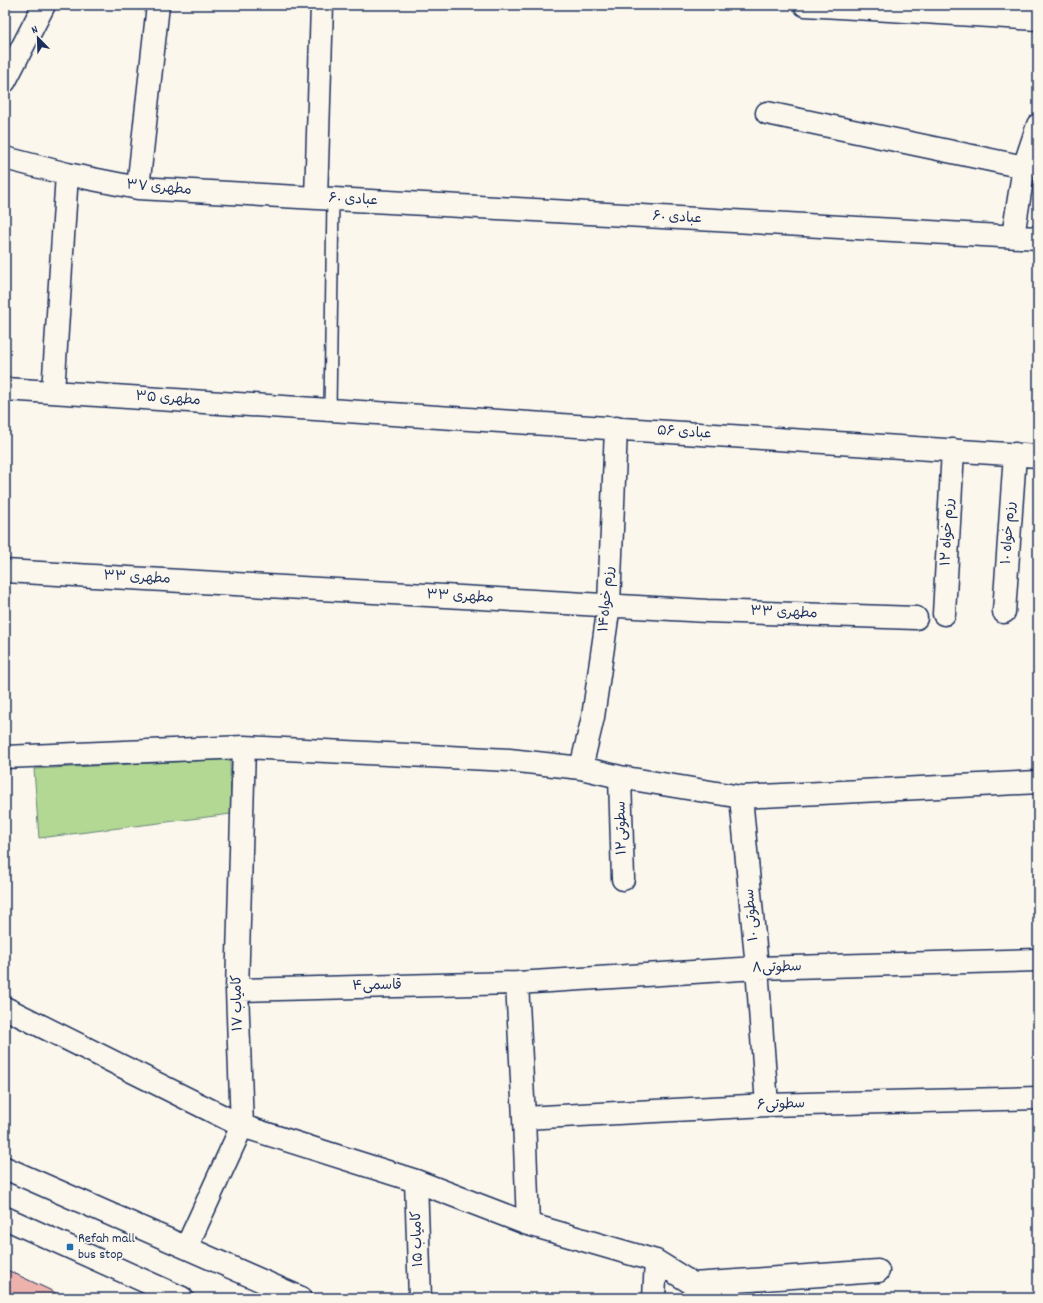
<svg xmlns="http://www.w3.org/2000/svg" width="1043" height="1303" font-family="Dekko,'Playpen Sans Arabic',sans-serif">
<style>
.green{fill:#b3d894;stroke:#678479}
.building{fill:#edb2ab;stroke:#1b2f5e}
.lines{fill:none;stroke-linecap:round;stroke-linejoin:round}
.lane-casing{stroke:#1b2f5e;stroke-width:14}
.street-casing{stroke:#1b2f5e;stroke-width:25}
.secondary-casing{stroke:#1b2f5e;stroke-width:25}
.primary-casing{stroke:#1b2f5e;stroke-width:25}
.lane{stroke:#fbf7ec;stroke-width:11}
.street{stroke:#fbf7ec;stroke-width:22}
.secondary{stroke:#fbf7ec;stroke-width:22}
.primary{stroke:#fbf7ec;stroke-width:22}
.poi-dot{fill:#1f6fb2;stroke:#fbf7ec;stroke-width:1.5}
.labels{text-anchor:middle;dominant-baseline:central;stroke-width:3.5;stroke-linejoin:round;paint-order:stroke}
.street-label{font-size:14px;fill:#1b2f5e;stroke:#fbf7ec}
.poi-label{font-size:14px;fill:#1b2f5e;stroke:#fbf7ec;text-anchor:start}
</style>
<rect width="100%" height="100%" fill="#fbf7ec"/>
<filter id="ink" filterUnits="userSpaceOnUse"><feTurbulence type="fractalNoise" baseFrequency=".025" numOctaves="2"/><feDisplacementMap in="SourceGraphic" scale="8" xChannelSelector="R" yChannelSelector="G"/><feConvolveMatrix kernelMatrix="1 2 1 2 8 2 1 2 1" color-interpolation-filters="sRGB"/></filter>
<g filter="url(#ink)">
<!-- green -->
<path class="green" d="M230 759 231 814 39 838 34 769Z"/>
<!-- building -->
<path class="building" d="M5 1269 67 1298H5Z"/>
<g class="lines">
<defs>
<path id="lane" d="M330 410 333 199"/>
<path id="street" d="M805 5 1038 19
M767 113 1024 167
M5 158 67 174 138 188 1038 238
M138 188 158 5
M316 198 322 5
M1013 236 1024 167 1038 125
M5 389 1038 456
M53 392 67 174
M5 571 707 611 916 618
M1004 612 1015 454
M944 614 953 450
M5 757 244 747 509 760 581 768 620 777 741 797 1038 782
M581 768 593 717 609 605 616 428
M620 777 623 879
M741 797 757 968 767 1105
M517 983 524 1118 528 1224
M237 990 517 983 757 968 1038 960
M5 1008 242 1126 416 1181 528 1224 656 1261 693 1284 878 1271
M524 1118 767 1105 1038 1098
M416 1181 420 1298
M187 1246 242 1126 237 990 244 747
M654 1298 656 1261"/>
<path id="secondary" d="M5 81 44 5"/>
<path id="primary" d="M5 1168 301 1298
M5 1218 182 1298"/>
</defs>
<!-- lane casing -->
<use href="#lane" class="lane-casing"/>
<!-- street casing -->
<use href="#street" class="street-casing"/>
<!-- secondary casing -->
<use href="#secondary" class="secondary-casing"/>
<!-- primary casing -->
<use href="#primary" class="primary-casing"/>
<!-- lane -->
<use href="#lane" class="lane"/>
<!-- street -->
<use href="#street" class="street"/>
<!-- secondary -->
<use href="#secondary" class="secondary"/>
<!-- primary -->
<use href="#primary" class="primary"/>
</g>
</g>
<!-- markers -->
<rect class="poi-dot" x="66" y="1243" width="8" height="8" rx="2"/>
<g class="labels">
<!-- street labels -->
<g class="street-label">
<text transform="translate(159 188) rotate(5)">مطهری ۳۷</text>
<text transform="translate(353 200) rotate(3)">عبادی ۶۰</text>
<text transform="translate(677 218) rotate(3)">عبادی ۶۰</text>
<text transform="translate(168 399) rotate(4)">مطهری ۳۵</text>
<text transform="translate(684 433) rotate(4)">عبادی ۵۶</text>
<text transform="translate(948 532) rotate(-87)">رزم خواه ۱۲</text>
<text transform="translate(1009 533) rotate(-86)">رزم خواه ۱۰</text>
<text transform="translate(137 578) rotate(3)">مطهری ۳۳</text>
<text transform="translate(460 597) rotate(3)">مطهری ۳۳</text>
<text transform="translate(607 599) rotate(-85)">رزم خواه۱۴</text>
<text transform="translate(784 613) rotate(2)">مطهری ۳۳</text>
<text transform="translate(622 828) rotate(-91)">سطوتی۱۲</text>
<text transform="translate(752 915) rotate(-95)">سطوتی ۱۰</text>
<text transform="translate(777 968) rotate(-2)">سطوتی۸</text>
<text transform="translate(377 986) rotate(-1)">قاسمی۴</text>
<text transform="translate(238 1003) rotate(-91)">کامیاب ۱۷</text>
<text transform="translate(781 1105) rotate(-2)">سطوتی۶</text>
<text transform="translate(418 1239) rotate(-92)">کامیاب ۱۵</text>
</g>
<!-- poi labels -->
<g class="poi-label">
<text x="78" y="1239">Refah mall<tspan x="78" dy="16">bus stop</tspan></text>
</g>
</g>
<!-- margin -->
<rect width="1043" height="1303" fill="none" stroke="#fbf7ec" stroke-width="20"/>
<rect x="10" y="10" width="1023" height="1283" fill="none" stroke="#1b2f5e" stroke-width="1.5" filter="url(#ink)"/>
<!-- north arrow -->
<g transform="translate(38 38) rotate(337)" stroke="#fbf7ec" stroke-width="3" paint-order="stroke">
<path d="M0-3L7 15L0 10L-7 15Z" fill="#1b2f5e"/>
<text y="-6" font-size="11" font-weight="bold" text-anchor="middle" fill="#1b2f5e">N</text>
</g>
</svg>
